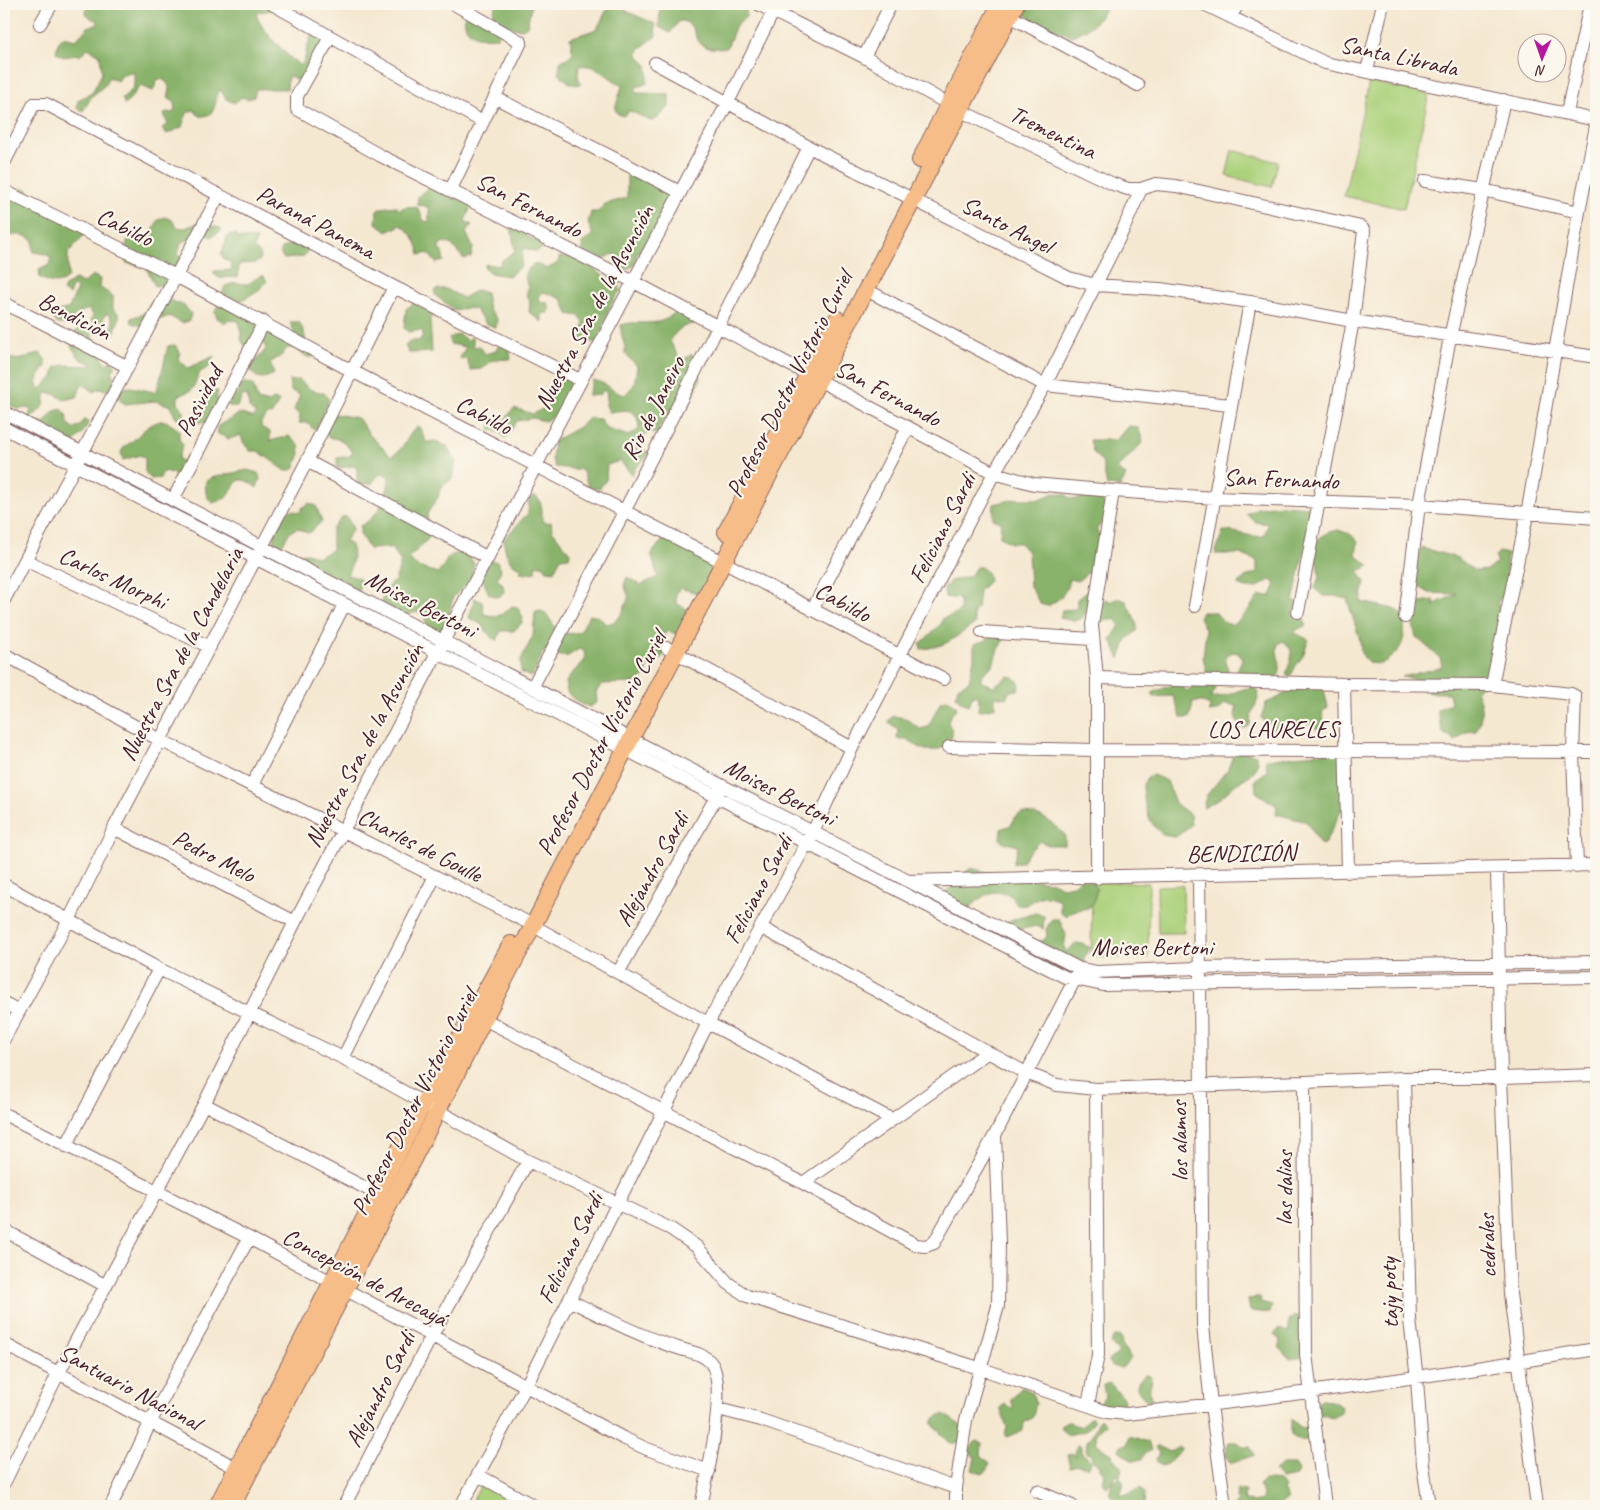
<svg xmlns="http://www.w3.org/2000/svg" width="1600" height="1510" font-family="Caveat,sans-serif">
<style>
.green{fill:#acd17b;stroke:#7b7853}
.forest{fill:#89b36b;stroke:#6a694b}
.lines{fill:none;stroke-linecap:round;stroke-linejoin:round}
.minor-casing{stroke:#866565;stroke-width:14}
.major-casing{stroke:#866565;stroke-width:18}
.minor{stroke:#fff;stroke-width:12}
.major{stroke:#f7bd88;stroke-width:16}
.labels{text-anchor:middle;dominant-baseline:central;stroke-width:4.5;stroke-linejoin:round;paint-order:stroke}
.street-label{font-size:24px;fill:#4a1f2b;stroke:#fbf7ec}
</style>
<rect width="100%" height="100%" fill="#fbf7ec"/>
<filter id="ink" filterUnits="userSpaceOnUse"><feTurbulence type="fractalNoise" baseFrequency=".02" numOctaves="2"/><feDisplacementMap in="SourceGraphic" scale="10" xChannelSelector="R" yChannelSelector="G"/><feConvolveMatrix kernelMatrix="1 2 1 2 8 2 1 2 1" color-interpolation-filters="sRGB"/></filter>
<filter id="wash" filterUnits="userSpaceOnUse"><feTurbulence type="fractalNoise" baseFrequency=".0096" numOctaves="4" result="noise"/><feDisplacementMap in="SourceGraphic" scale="20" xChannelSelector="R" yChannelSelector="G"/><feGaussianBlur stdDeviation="1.12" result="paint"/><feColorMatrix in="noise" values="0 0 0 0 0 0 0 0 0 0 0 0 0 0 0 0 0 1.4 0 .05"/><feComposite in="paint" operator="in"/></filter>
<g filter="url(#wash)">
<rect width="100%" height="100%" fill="#f5e8d1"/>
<!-- green -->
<path class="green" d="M1369 82 1429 94 1404 209 1344 196Z
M1232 150 1278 162 1272 187 1226 176Z
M1092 882 1149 883 1148 958 1091 957Z
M1183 885 1184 933H1158L1157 886Z
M481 1485 521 1506H470Z"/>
<!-- forest -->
<path class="forest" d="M87 4H276L273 10 257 12C253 23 290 59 301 66 308 56 306 43 313 32L332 34 312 56 301 83 290 76 288 77 287 89H256L254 97 247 99 242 97 234 103 226 99 220 89C214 99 218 118 199 116L194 110C184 112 186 119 182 127L167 134 162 128 168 125 164 114 167 112 174 113 175 102 168 97C172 89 168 79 158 79L153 91 140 86 125 105 122 98C136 87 134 89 134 71L124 74 117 81 109 77 105 85 92 96 83 111 77 108 78 100 92 93 102 73 100 55 88 48 80 56 75 54C67 57 63 59 56 52L58 43 63 37 76 40 88 27 98 24 97 19 94 20 86 14Z
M496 4H532L527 26 522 29 506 27 497 37C479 39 461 35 465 13L490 22Z
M613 4H623L626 11 655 24 656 36 638 50V56C649 63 649 71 647 83L635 88 637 93 669 94V107L658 118 651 121 630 111 624 116 618 114 615 109 622 86C609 78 596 63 579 66L578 77 581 84C572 87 566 80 559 74L560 62 573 54 570 38 597 29 606 11Z
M660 4H747L746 17 736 25 727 48C721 48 712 49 706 47 692 42 698 21 679 21L670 33 659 27Z
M1024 4H1107C1100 21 1089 30 1071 36 1056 29 1036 25 1024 13Z
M632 170 669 193 670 202 660 209 661 223 642 252H637L635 265C629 268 621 273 617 266L616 256 613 254 602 260 583 252 582 243 593 235 588 223 591 212H598L605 204 627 198V176Z
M431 187 472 204 465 221 472 225 466 232 473 248 471 257 464 259 451 244 442 242 438 248 442 252 444 261 436 263 428 253 420 255C418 243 411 232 401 225L387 232 376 223 377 211 381 208 396 206 399 210 407 206 418 208 424 221 429 222V210L426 206 417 205C417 194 422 192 431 187Z
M4 188 27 189 36 198 47 199 52 210 60 219 75 218 83 221V236L68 253V277C60 286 50 283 40 278L39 270 49 265 51 258 46 254 33 252V240C24 233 14 234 4 238Z
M165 217 172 220 177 227 185 228 198 223 221 228V231L211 237 205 234 190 242 187 240 181 243 178 254 182 260 164 285 155 286 146 267 126 263 127 241 131 238 141 243 147 242 158 220Z
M511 226 526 232 527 236 532 239 537 237 544 242V247L537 252 523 248 521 266 509 276 490 273 484 267 486 264 499 266 501 261 515 251Z
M236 234 238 238 257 239 253 249 260 253V260L255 263 239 264 238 277 219 278 214 274V271L232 270 231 263 224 259 221 254 228 235Z
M296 241 307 243 308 250 303 257 284 259 281 255V249Z
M559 257H578L605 277 619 280 620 291C608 305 605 324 598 342H586L581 339 584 323 579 316 568 314 562 299 544 292 538 296 539 301 548 303 550 310 548 313H542V322L529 312 530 301 526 296C530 285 525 282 525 272L535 263 547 269 558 263Z
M92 275 100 279 99 287 113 296V309L119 314V319L114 334 110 333 113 321 109 314H106L100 324 96 325 91 321 93 315 88 309 78 313 67 324H58L53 319 54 313 69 308 77 289 74 286H72L69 295 63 291 66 285 77 279 80 283 86 282Z
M260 276H264L267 281 260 289 241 301H232L251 313H266V322L282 342 292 341 294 331 290 322H299L304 332 306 343 315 355 311 358C302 356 297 346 287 348L282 355 270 363 274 374C264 379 259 380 251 372V367L266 349 260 334 245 346 242 342 239 321 228 320 225 323 217 318 215 312 225 286 235 283 248 284Z
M437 289H446L463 298 477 290 486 293 489 310 497 319 496 328 485 323 475 309 465 308 456 311 436 296 434 291Z
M159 296 185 306 191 314 189 321 182 323 169 316 143 326 132 323 131 318 143 314 151 303Z
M414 303 436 315 431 316 430 320 432 352 409 353 405 346 409 341H419L423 335 422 330 408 332 404 328 406 309Z
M677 312 694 321V324C682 325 676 331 670 341L679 358 683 360 692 354 694 366 701 378 688 408C671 410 661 417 657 434L650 432 638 441 636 448 650 452C645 460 633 468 632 475L620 461 607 465 606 480 599 489 589 488 582 470 555 467 552 459 554 441 579 427 589 418 600 419 607 429 629 436 639 429C638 406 626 410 609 412L606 405 607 393 603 390 599 395 588 396 593 380C606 382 613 393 625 395L634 385 637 366 625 354C626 343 620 337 621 325 634 320 651 326 664 320 669 318 672 314 677 312Z
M79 323H87L90 327 94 342 105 363 108 364 110 360 116 366 112 372 115 383 110 390 97 389 94 392 82 383 77 397 64 400 55 394 47 393 45 395 44 406 31 419 34 424 45 422 54 411 62 409 66 414 68 424 73 428 80 426 85 419 89 421C85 434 74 439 69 451 52 452 39 432 27 421L31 411 28 408 17 409 11 406 8 398 10 370 4 367V356C20 363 24 358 40 353L45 359 46 366 38 378 37 386 41 389 53 377 56 367 65 365 89 366 92 363 81 360 71 346Z
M459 334 467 341 471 337 473 340V347L480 346 485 354 496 351 498 346 506 345 510 351 511 359 493 360 481 369 470 370 467 359 461 360 460 357 466 347 450 344 449 338Z
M175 345 180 352 178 359 188 368 214 356 209 367 200 372 192 390 178 396V403L184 411V420L175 417 171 406 156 401 125 404 121 401 118 395 121 388 130 387 155 392 159 384 168 346Z
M560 376 574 383 564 399 563 416H554L545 421 533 418 517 421 505 439 500 433 490 429 491 423 500 426 514 408 533 414C558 401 546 405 552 384Z
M299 380 311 390 324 393 329 400 316 429H313L307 423H299L300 415 294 410 300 395 291 391 289 381Z
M243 383C257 382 253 390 258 400L269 403 273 399 279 401 271 416 269 414 261 422V427L270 432V441L289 436 299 445 300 454 294 469 286 471 258 451H250L243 442 241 435 229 439 218 434 217 427C224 421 232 420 239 413L253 418 256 414 249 408 248 397 243 395 237 407H230L227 403 237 395Z
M212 391H218L216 399 220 400 210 423 195 422 194 416 207 407 206 396Z
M335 414 358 418 369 434 391 456C408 447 405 435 419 426L426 442 435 441 447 446 456 462 453 478 440 488 439 496 427 514 430 537 409 558 418 567 438 573C451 559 441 556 465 552L474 563 470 581 453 597 447 625 440 634 427 633 425 617 418 612 398 616 382 603C382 592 386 586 395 581L401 562 391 548 369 549 360 534V526C378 517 388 497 389 477L380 474 372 483 359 485 357 480V469L354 466 337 468V458L350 456 353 452 341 440 328 437 325 430Z
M160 421H166L179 430V439L183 445 178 459 188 463 180 479H175L174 474 166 471 162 473 160 478 151 479 145 472V458L140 455 123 460 121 452 125 446C139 439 141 427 160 421Z
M1128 426 1138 427 1143 442 1117 469 1126 476 1120 487 1107 486 1102 462 1093 452 1090 440H1116Z
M247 470 258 473 260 478 257 488C236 471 237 484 226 498L213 503C205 497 205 491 206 481L211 478Z
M1089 492 1098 493 1108 511 1104 522 1097 528V533L1103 536 1096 550 1089 609 1081 619 1074 621 1060 618 1062 610 1077 609V599L1086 593 1094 577 1088 572 1078 581 1069 579C1067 593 1060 599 1048 606L1040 604 1030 586 1028 552 1020 543H1011L1000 537 1001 522 993 519 994 504 1015 499H1040L1054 493 1067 495 1071 499H1079Z
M535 496C543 501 542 511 542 520L545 523 551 522 552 530 570 553 569 557 561 558 554 571 547 570 543 565H536V572L525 574 520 572 522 568C509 566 504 552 504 539L528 513 529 499Z
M309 503 316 506 322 521 311 532 307 533 298 528C286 531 286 542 278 551 277 548 275 546 274 543 273 535 282 511 292 510L300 513 302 508Z
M1282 505 1310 507 1313 509 1294 598 1293 601 1297 602 1296 610 1292 613 1294 617 1303 618 1306 625 1293 632 1309 640C1305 645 1306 651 1303 656 1298 663 1294 667 1291 675H1286C1289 661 1298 652 1283 641L1278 644C1274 654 1283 663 1279 675L1272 679 1241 676 1237 671 1242 659 1239 653 1233 652 1225 656 1228 668 1224 680 1207 675 1203 657 1206 631 1199 617 1202 612H1215C1219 615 1219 618 1223 621 1236 634 1252 603 1259 596H1271L1276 584 1270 580C1258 588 1251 591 1237 585L1245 577 1257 573V561L1240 554H1215L1223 531C1238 531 1250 538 1264 536L1268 524 1256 522 1246 514 1257 508Z
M342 517H347L353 529 345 541 351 545C355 556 352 565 347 575L359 578 361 581 359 588 361 604 339 596 336 591 313 580 309 581 282 567 279 562 301 563V554L307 553 318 557 332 550V529Z
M1338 530 1350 534 1358 541 1356 555 1370 566 1358 571 1365 582 1361 602 1394 609 1404 616C1405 642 1404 650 1381 664L1368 663 1361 653 1360 640 1347 599 1336 596H1323L1314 588 1320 578C1315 554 1307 535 1338 530Z
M666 536 682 546 683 550 689 548 703 559 718 557 704 592 697 593 680 588 676 593V603L692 612 678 635 669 631 663 635V638L670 648 658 661 647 668 646 676 634 683 602 684 596 692 597 702 590 707C579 704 559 693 568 679 572 672 580 666 585 660L584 651 579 649 568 656H561L543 652 532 677 521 673V659L533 636 535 612 541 611 546 613C555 628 561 639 581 631L589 615 599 617 606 624C622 622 623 609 629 597L624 585 627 577 640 585 658 577 651 554Z
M1422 548 1458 558 1475 571 1488 570 1497 562 1495 556 1499 552 1508 554C1502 572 1515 584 1497 603L1504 615 1492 677 1476 691C1483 705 1483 717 1476 731L1466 732 1455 741 1443 733 1437 710 1451 703 1449 693H1428L1424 681 1402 677 1442 667 1440 658 1416 637 1411 617 1420 602 1434 600V608L1435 604 1457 594 1429 593 1418 586 1416 558Z
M489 560 498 562 501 570 497 579 503 584 504 592 499 597 489 594C481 577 481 577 489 560Z
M976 567H981L987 572 989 581 979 591 977 608 973 614 975 624C954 637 948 647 921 649L920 644 941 624 943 618C954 615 964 615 959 599L945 597 944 589 950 581 970 576Z
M475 598 482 602 484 614C499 618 501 616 512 606L517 607 523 617 522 623 514 631H501L497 640 492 638 481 624 469 618Z
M1117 598 1126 601C1130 611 1138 620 1137 631L1127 639 1120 659 1111 640 1120 625 1114 619 1099 622 1100 604 1106 599 1112 602Z
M992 634 1007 635 998 649 993 665 981 676V682L994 686 1008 676 1014 677 1020 684 1018 690 1010 691 1006 698 996 696 994 704 997 707 978 711 979 697 973 695 969 705 961 702 956 696 958 687 969 681 974 658V644L987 640Z
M1177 683 1187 691 1197 684 1215 687 1216 689 1211 697C1227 699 1238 688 1254 687L1259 692C1258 706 1250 710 1250 725L1244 729C1234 721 1234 717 1237 706L1225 704 1217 711 1209 712 1210 705 1203 702H1191L1193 705 1189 718H1181L1173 696 1154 697 1152 693Z
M1320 685 1324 690 1328 707 1322 712 1325 726 1317 729 1309 723 1304 728 1296 729 1293 721 1278 730H1270L1261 717 1266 703 1278 698 1294 687Z
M948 700 957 707 949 718 948 723C961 739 941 753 926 750 920 749 917 745 912 742 907 739 902 741 897 738L898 729 888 722 893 716C904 717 912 722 920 729L928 727 941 701Z
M1235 750 1256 755 1258 762 1253 773 1236 784 1218 800 1203 808 1206 796 1228 769Z
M1341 751 1343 807 1324 845 1320 844 1307 822 1276 814 1277 806 1256 792 1255 780 1267 771 1266 759Z
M1153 775 1167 781 1175 803 1190 815 1191 825 1176 837C1150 837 1143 806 1143 784L1149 776Z
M1023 813C1042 814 1052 822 1065 835V845H1048L1040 841 1026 855 1023 861 1013 864 1018 846 1002 842 1000 839 1001 829 1011 825 1016 816Z
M971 868 999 876 1052 882 1063 887 1073 885 1080 878 1092 882 1097 889 1093 904 1088 908 1073 911 1066 916 1060 913V900C1033 888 1035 909 1017 905L1010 895C981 883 976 912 953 917L942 907 943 894C954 886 960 876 971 868Z
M1036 913 1044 916 1043 929 1036 926 1018 930V932L1036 941H1043L1047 936 1046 929 1052 919H1059L1066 935 1064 948 1067 951 1076 943 1083 944 1090 948 1084 958 1087 969 1002 925 1008 921Z
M1256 1297H1260L1261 1303 1272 1306 1270 1313 1250 1311 1248 1300Z
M1295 1316 1301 1317 1303 1327 1298 1332 1301 1337C1301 1341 1302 1354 1301 1358L1290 1359 1279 1347 1280 1340 1274 1335 1279 1329 1289 1332V1320Z
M1118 1336 1121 1338 1122 1346 1131 1358 1122 1368 1114 1367 1107 1361 1119 1353 1111 1344 1113 1338Z
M1145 1375 1150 1376 1152 1380 1149 1392 1152 1399 1148 1402C1139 1392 1130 1387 1145 1375Z
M1110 1383 1123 1398 1124 1403 1115 1409 1097 1407 1105 1397 1103 1385Z
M1022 1387 1032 1392 1036 1404 1032 1418 1024 1423 1023 1430 1008 1437 1005 1435 1007 1427 1000 1408 1005 1404 1014 1409 1011 1399Z
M1321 1400 1333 1401 1341 1407 1340 1413 1332 1418 1320 1414 1317 1403Z
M944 1414 970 1432 968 1440 950 1444C945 1436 936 1431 932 1423 934 1418 938 1415 944 1414Z
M1091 1416 1094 1421 1086 1431 1067 1435 1062 1429V1424L1067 1421 1081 1427Z
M1100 1418 1106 1424 1096 1433 1097 1444 1112 1454 1113 1460H1116L1122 1467 1120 1476H1116L1107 1487 1102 1482 1104 1473 1100 1469V1466L1092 1460 1091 1454 1086 1453 1087 1441 1091 1438Z
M1291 1419 1302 1428 1310 1424 1313 1439 1300 1441 1291 1435Z
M1130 1436 1148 1442 1151 1450 1144 1454 1142 1459 1133 1461 1119 1450 1120 1447 1127 1444Z
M978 1441 982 1443 981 1455 990 1463 987 1471 982 1474 972 1470 975 1458 969 1451 975 1442Z
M1229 1442H1238L1243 1447H1250L1255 1455 1231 1463C1224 1457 1225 1450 1229 1442Z
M1077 1445 1081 1446V1452L1091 1461 1089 1467 1078 1465 1070 1467 1067 1455 1071 1453 1077 1456 1075 1453Z
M1158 1446 1170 1452 1179 1447 1181 1449 1167 1464 1161 1466 1156 1460 1159 1452 1155 1447Z
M1283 1465H1294L1298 1471 1296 1476 1281 1479 1274 1471Z
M1120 1478 1124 1483 1121 1492 1122 1496 1141 1488 1145 1494 1144 1505 1119 1506 1118 1502 1109 1494 1112 1482Z
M1264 1480C1273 1481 1279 1478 1285 1487L1283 1490 1288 1499 1277 1506H1232L1237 1502 1236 1497 1238 1489 1246 1491 1243 1496 1244 1501 1253 1502 1262 1500 1263 1494 1259 1484Z"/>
</g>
<g filter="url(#ink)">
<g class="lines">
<defs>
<path id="minor" d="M272 4 483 122
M758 4 864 57 959 110 1113 184 1128 189H1141L1156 184 1176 186 1361 227 1364 231 1353 321 1298 612
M1204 4 1325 63 1596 120
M1002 12 1138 85
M1230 17 1238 4
M40 24 52 4
M330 37 297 96V109L381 156 632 281 994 473 1034 484 1113 491 1215 498 1419 505 1596 518
M864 57 891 4
M655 63 809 147 1069 278 1095 285 1160 289 1250 302 1353 321 1596 357
M1367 71 1383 4
M496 98 680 192
M1567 113 1590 4
M4 163 34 104H46L394 287 580 380
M1425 181 1483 190 1579 212
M451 189 521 42 454 4
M4 191 176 276 352 371 723 562 944 679
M865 289 1045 385 1230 405
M4 303 128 367
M4 412 631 739 1080 969 1096 972 1198 968 1596 962
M4 428 1065 977 1103 985 1596 977
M307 461 488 558
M173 500 264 322
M25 560 210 647
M4 600 219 195
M1195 606 1250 302
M812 610 908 427
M1405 617 1419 505 1450 337 1504 100
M982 632 1092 639
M667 648 852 748
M4 654 160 740 523 920 708 1023 891 1119
M1097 678 1344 684 1492 685 1571 694 1575 696 1573 753 1577 866
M1344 684 1348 872
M1492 685 1527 515 1579 212 1596 126
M533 686 624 512 809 147
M949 747 1096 750 1596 752
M252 785 344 605
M114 828 295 922
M1199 875 1203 1325 1211 1405 1225 1506
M1097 878V678L1092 625 1113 491
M907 881 1596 865
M4 885 159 969 343 1058 528 1161 671 1229 697 1247 728 1283 747 1296 982 1369 1107 1412 1127 1414C1284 1397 1440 1375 1596 1349
M762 928 1026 1073 1057 1085 1096 1089 1304 1082
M618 973 720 790
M4 1003 19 1011
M484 1019 803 1183 916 1245 925 1246 934 1243 995 1135 1078 973
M4 1039 69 920 114 828 307 461 394 287
M343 1058 435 876
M1404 1078 1410 1320 1417 1379 1423 1465 1429 1506
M204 1104 377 1194
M4 1114 249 1238 623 1438 647 1449 709 1471
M66 1146 159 969
M803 1183 988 1052
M4 1230 106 1286
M569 1300C605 1318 641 1337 681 1349 691 1352 704 1354 711 1363 728 1385 707 1479 701 1506
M4 1344 236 1468
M1088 1405 1098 1355 1096 1089
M718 1409 761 1420 956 1488V1506
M478 1475 534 1506
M4 1483 59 1372 204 1104 295 922 728 102 777 4
M956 1488 966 1420 998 1306 999 1242 995 1135
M1037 1491 1072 1506
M111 1506 151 1421 249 1238
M344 1506 431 1337 528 1161
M461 1506 526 1386 708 1023 813 832 852 748 994 473 1045 385 1123 230 1141 189
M1325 1506 1306 1354 1304 1082 1404 1078H1501L1497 868
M1537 1506 1510 1294 1501 1078 1596 1075"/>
<path id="major" d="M920 160 1000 4
M726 532 837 319
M217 1506 423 1104 511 944
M232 1506C316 1343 403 1183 484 1019L1016 4"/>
</defs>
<!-- minor casing -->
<use href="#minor" class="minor-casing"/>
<!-- major casing -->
<use href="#major" class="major-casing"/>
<!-- minor -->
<use href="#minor" class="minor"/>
<!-- major -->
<use href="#major" class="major"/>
</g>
</g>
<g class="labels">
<!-- street labels -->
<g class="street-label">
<text transform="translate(1399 56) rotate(12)">Santa Librada</text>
<text transform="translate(1053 132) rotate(26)">Trementina</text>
<text transform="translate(529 205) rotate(27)">San Fernando</text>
<text transform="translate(316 222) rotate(28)">Paraná Panema</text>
<text transform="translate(1007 225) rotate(27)">Santo Angel</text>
<text transform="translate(125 227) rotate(26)">Cabildo</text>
<text transform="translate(594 307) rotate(-62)">Nuestra Sra. de la Asunción</text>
<text transform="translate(75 316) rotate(27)">Bendición</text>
<text transform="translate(789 384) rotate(-63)">Profesor Doctor Victorio Curiel</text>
<text transform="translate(888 393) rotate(28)">San Fernando</text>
<text transform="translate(199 401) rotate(-63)">Pasividad</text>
<text transform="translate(653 408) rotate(-63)">Rio de Janeiro</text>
<text transform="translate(484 415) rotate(27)">Cabildo</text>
<text transform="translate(1281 479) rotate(2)">San Fernando</text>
<text transform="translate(942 528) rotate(-63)">Feliciano Sardi</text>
<text transform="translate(113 578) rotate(25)">Carlos Morphi</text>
<text transform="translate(843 602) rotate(28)">Cabildo</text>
<text transform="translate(421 604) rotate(27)">Moises Bertoni</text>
<text transform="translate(181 654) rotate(-62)">Nuestra Sra de la Candelaria</text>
<text x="1273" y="729">LOS LAURELES</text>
<text transform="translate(601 743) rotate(-62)">Profesor Doctor Victorio Curiel</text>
<text transform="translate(364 745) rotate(-62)">Nuestra Sra. de la Asunción</text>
<text transform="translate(780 792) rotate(27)">Moises Bertoni</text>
<text transform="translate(420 845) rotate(27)">Charles de Goulle</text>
<text transform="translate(1241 853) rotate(-1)">BENDICIÓN</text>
<text transform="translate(214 856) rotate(27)">Pedro Melo</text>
<text transform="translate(652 869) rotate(-61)">Alejandro Sardi</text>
<text transform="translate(758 889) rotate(-62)">Feliciano Sardi</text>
<text x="1152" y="947">Moises Bertoni</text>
<text transform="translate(414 1102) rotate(-63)">Profesor Doctor Victorio Curiel</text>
<text transform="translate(1179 1141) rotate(-91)">los alamos</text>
<text transform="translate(1284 1188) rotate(-90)">las dalias</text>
<text transform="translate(1487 1246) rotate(-92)">cedrales</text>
<text transform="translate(570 1248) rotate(-64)">Feliciano Sardi</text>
<text transform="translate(365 1277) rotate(28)">Concepción de Arecayá</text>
<text transform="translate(1389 1293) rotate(-92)">tajy poty</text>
<text transform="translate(130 1387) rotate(28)">Santuario Nacional</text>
<text transform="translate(380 1389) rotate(-63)">Alejandro Sardi</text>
</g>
</g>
<!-- margin -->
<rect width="1600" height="1510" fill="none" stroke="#fbf7ec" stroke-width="20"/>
<!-- north arrow -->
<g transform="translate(1542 58) rotate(182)"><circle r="24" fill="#fbf7ec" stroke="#b4a19f"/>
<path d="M0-4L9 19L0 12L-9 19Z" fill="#b5179e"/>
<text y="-8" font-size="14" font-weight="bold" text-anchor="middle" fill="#4a1f2b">N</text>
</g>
</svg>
